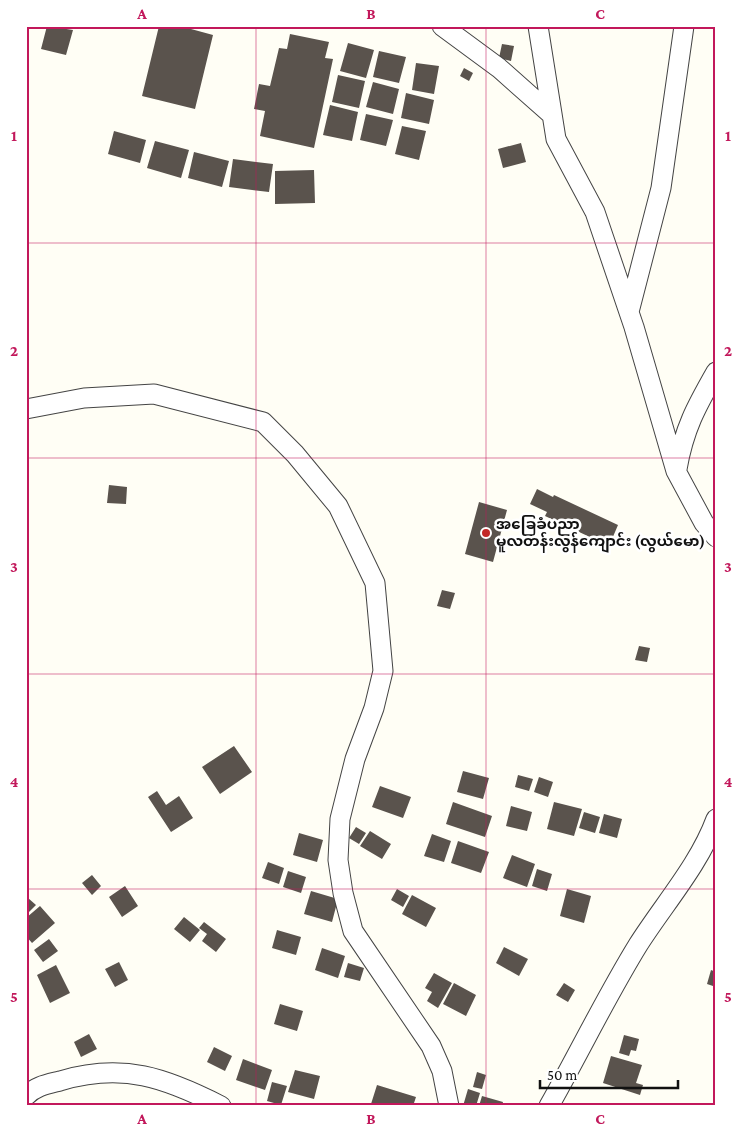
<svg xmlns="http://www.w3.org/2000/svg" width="742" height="1132" font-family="'Crimson Pro','Noto Sans Myanmar',serif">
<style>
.building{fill:#5a534d}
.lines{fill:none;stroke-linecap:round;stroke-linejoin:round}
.minor-casing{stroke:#444;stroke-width:21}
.minor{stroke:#fff;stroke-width:19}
.grid{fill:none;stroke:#c2185b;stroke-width:1;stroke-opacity:0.55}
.poi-dot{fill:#c32827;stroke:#fff;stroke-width:2}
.labels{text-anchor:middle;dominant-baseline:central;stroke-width:5;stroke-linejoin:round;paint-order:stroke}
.poi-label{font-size:15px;font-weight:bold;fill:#111;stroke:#fff;text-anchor:start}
.neatline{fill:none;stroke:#c2185b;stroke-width:2}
.grid-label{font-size:16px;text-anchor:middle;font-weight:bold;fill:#c2185b}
</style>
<rect width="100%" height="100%" fill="#fffef5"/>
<!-- building -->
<path class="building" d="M47 26 73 30 66 55 41 49Z
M159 26H180L213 35 195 109 142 96Z
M290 34 329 42 325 58 333 59 314 148 260 136 265 111 254 109 259 84 270 86 279 48 287 49Z
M348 43 374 50 366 78 340 71Z
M502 44 514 46 511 61 499 58Z
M379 51 406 57 399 83 373 77Z
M416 63 439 66 434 94 412 90Z
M464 68 473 73 469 81 460 76Z
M338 75 365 81 359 108 332 102Z
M373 82 399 89 393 114 366 107Z
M406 93 434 100 429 124 401 118Z
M330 105 358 112 352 141 323 135Z
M366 114 393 120 386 146 360 140Z
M402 126 426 131 419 160 395 154Z
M114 131 146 140 140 163 108 154Z
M155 141 189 150 181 178 147 168Z
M521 143 526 162 503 168 498 149Z
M194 152 229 161 222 187 188 178Z
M233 159 273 164 269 192 229 187Z
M314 170 315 203 275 204V171Z
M109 485 127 487 126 504 107 503Z
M537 489 553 497 554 495 618 525 609 546 545 516 547 512 530 504Z
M479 502 507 510 493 562 465 554Z
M442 590 455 593 450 609 437 606Z
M639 646 650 648 647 662 635 660Z
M234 746 252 772 220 794 202 767Z
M463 771 489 778 483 799 457 792Z
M518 775 533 779 529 791 515 787Z
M539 777 553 782 548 797 534 792Z
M380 786 411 797 403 818 372 807Z
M157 791 166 805 179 796 193 818 171 832 148 797Z
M453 802 492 816 485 837 446 824Z
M554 802 582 809 574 836 547 829Z
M511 806 532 812 527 831 506 826Z
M584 812 600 817 595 833 579 828Z
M604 814 622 819 617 838 599 833Z
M356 827 366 833 359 844 349 838Z
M370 831 391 844 382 859 360 846Z
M299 833 323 840 317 862 293 855Z
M432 834 451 841 444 862 424 856Z
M458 841 489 852 481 873 451 863Z
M512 855 535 864 527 887 503 878Z
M268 862 284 868 279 884 262 878Z
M537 869 552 874 547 891 532 886Z
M288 871 306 877 301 893 283 887Z
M92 875 101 886 92 895 82 883Z
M125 886 138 906 122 917 109 897Z
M397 889 409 896 403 907 391 900Z
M567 889 591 896 584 923 560 916Z
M311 891 338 899 332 922 304 914Z
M412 895 436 908 426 927 402 914Z
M28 898 36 905 28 913 26 911Z
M40 906 55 923 32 943 26 936V918Z
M184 917 200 930 190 942 174 929Z
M204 922 226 939 216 952 202 941 207 934 199 928Z
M277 930 301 937 296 955 272 948Z
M49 939 58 951 43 962 34 950Z
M504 947 528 959 519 976 496 963Z
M322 948 345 956 338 978 315 970Z
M119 962 128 980 115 987 105 969Z
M348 963 364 968 360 981 344 977Z
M56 965 70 993 50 1003 37 975Z
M711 970 716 972V987L707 984Z
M434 973 452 983 438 1008 427 1001 432 992 425 988Z
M454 983 476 995 466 1016 443 1004Z
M564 983 575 990 568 1002 556 995Z
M280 1004 303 1011 297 1031 274 1024Z
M89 1034 97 1049 81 1057 74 1042Z
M624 1035 639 1039 636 1051 631 1050 629 1056 619 1053Z
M214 1047 232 1056 225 1071 207 1062Z
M611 1056 642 1065 636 1083 643 1085 640 1095 603 1083Z
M243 1059 272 1070 265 1090 236 1080Z
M295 1070 320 1076 314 1099 288 1092Z
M477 1072 486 1075 482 1089 473 1087Z
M272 1082 287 1086 281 1105 267 1101Z
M377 1085 416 1097 413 1106H378L371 1104Z
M468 1089 480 1093 476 1106H463Z
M482 1096 503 1102 502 1106H479Z"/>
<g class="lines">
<defs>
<path id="minor" d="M442 26 499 68 552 115
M538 26 556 139 595 212 634 327 676 471 704 523 716 537
M629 312 661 188 684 26
M26 409 84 398 154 394 263 422 295 454 338 506 375 583 383 671 374 708 355 759 340 819 338 860 343 893 353 931 431 1046 442 1071 449 1106
M677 469C684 429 696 407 716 372
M26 1096C35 1086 48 1084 60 1081 123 1062 166 1078 221 1106
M549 1106C579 1053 606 997 638 945 664 904 699 865 716 819"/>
</defs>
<!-- minor casing -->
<use href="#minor" class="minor-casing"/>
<!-- minor -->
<use href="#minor" class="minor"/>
</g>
<!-- grid -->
<path class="grid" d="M256 26V1106M486 26V1106M26 243H716M26 458H716M26 674H716M26 889H716"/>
<!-- markers -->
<circle class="poi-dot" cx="486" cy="533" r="5"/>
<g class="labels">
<!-- poi labels -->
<g class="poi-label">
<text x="496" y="524">အခြေခံပညာ<tspan x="496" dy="17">မူလတန်းလွန်ကျောင်း (လွယ်မော)</tspan></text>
</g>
</g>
<!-- border -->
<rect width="742" height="1132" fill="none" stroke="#ffffff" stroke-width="55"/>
<!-- scale -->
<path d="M540 1080v8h138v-8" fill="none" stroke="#111111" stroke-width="2.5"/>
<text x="547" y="1080" font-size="15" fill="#111111" stroke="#ffffff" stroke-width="4" paint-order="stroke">50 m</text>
<rect x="28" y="28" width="686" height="1076" class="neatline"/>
<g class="grid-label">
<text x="142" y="19">A</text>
<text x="371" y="19">B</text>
<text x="600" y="19">C</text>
<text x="14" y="141">1</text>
<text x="728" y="141">1</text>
<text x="14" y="356">2</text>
<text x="728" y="356">2</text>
<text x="14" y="572">3</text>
<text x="728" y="572">3</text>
<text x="14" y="787">4</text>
<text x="728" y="787">4</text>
<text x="14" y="1002">5</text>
<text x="728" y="1002">5</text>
<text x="142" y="1124">A</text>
<text x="371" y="1124">B</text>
<text x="600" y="1124">C</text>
</g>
</svg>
